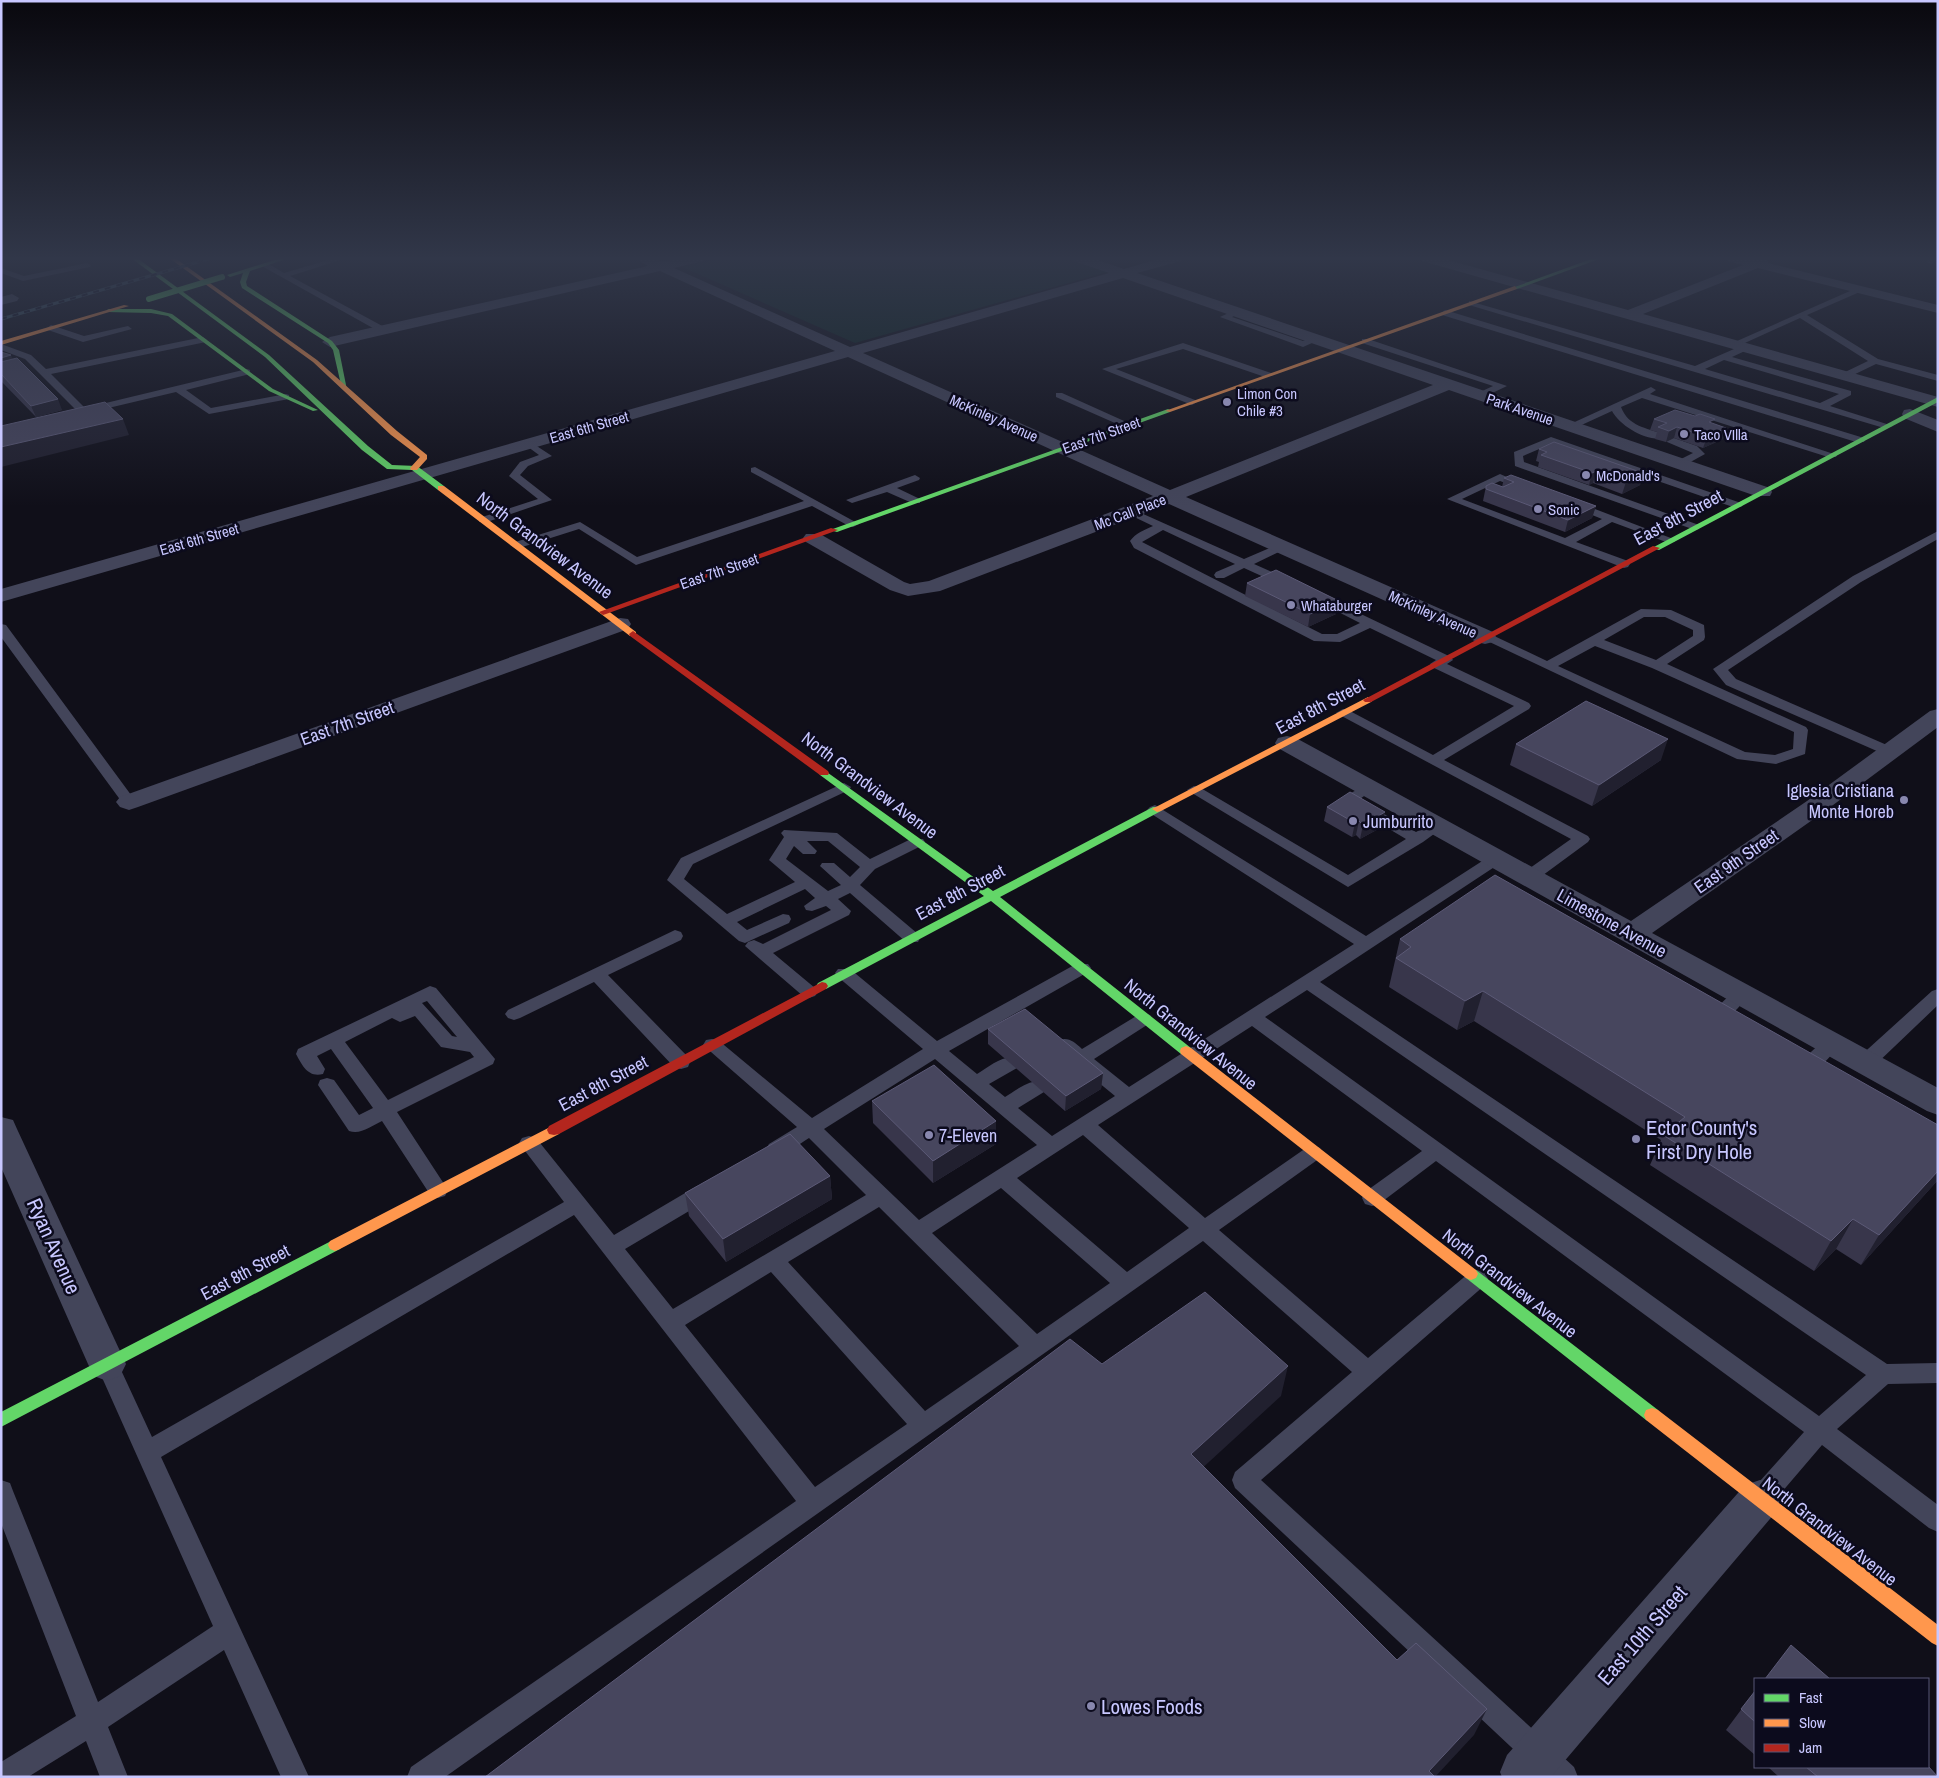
<svg xmlns="http://www.w3.org/2000/svg" width="1939" height="1778" font-family="'Archivo Narrow',sans-serif">
<style>
.green{fill:#0e2523}
.lines{fill:none;stroke-linecap:round;stroke-linejoin:round}
.lane{fill:#43455a;fill-rule:evenodd}
.street{fill:#43455a;fill-rule:evenodd}
.fast{fill:#63d668;fill-rule:evenodd}
.slow{fill:#ff974d;fill-rule:evenodd}
.jam{fill:#b3261e;fill-rule:evenodd}
.rail-casing{stroke:#3c5562;stroke-width:3}
.rail{stroke:#0c0b1d;stroke-width:2;stroke-dasharray:6;stroke-linecap:butt}
.fast-bridge{stroke:#63d668;stroke-width:6}
.wall{fill:#38364b}
.shaded-wall{fill:#21202f}
.building{fill:#47465e;stroke:#5c5a77}
.poi-dot{fill:#8887ae;stroke:#0c0b1d;stroke-width:2}
.labels{text-anchor:middle;dominant-baseline:central;stroke-width:5;stroke-linejoin:round;paint-order:stroke}
.far-poi-label{font-size:15px;fill:#c8c7ff;stroke:#0c0b1d;text-anchor:start}
.far-street-label{font-size:15px;fill:#c8c7ff;stroke:#0c0b1d}
.street-label{font-size:18px;fill:#c8c7ff;stroke:#0c0b1d}
.poi-label{font-size:18px;fill:#c8c7ff;stroke:#0c0b1d;text-anchor:start}
.near-poi-label{font-size:21px;fill:#c8c7ff;stroke:#0c0b1d;text-anchor:start}
.near-street-label{font-size:21px;fill:#c8c7ff;stroke:#0c0b1d}
</style>
<rect width="100%" height="100%" fill="#100f19"/>
<!-- green -->
<path class="green" d="M722 258H1067L1107 272 855 343 682 267Z"/>
<g class="lines">
<!-- lane -->
<path class="lane" d="M335 258H347L290 276 386 328V332H380L260 265 267 263 284 273Z
M1930 258H1938L1931 264 1927 262Z
M87 263 91 265 90 267 23 281 1 273V268L24 276Z
M1859 287H1862V291L1807 315 1878 359 1938 375V381L1876 364 1847 378H1841V374L1868 361 1800 318 1736 347 1728 345Z
M1469 301 1695 366 1741 346H1747V350L1732 357 1851 391V395L1830 406 1893 426 1884 428 1469 305ZM1724 360 1839 394 1820 403 1705 369Z
M1237 309 1241 312 1232 317 1303 341 1317 336 1321 339 1303 347 1220 317Z
M1445 310 1864 438 1865 440 1864 442H1856L1442 315 1441 313Z
M51 325 84 336 128 326 132 329 83 342 48 330 47 328Z
M203 337 207 340 206 342 51 374 85 408 247 369 250 370V374L186 390 211 408 286 394 289 395V399L209 414 176 392 83 414 79 413 25 359 1 350V344L31 355 46 369Z
M1362 339H1368L1507 386 1484 397H1478V393L1493 386 1362 343Z
M1183 343 1271 373 1273 375 1265 377 1183 349 1116 369 1195 400 1197 402 1192 405 1102 369Z
M1651 387 1656 390 1650 394 1837 455 1836 457H1828L1642 398 1621 407C1628 426 1646 428 1664 434V438C1647 442 1620 426 1612 411L1575 428 1566 426Z
M1056 393H1062L1133 425 1124 427 1056 397Z
M1551 437 1741 503 1743 505 1741 507H1733L1551 444 1523 456 1524 462 1699 525V529L1695 530 1515 466 1514 452Z
M1671 437 1697 446 1705 454 1685 465H1677V461L1693 453 1667 442V438Z
M529 441 552 456 528 466 520 475 552 500 487 522H479V518L538 499 509 476 520 462 539 455 524 444Z
M755 467 859 524 853 527 849 526 812 506 636 565 579 529 516 549 510 545 512 543 580 522 637 557 804 501 751 472V468Z
M1500 474 1528 486 1523 489 1500 481 1462 499 1565 538 1602 519 1570 506 1568 504 1574 501 1676 540 1674 542H1666L1612 522 1576 542 1628 561 1630 564 1628 567 1624 568 1447 499Z
M915 475 920 478 919 480 897 488 920 499V503H912L887 492 852 503 846 500Z
M1132 509 1244 559 1277 545H1285V549L1254 564 1290 580 1292 583 1290 586 1286 587 1244 568 1224 578H1216L1214 575 1216 572 1235 564 1163 530 1142 542 1322 634H1337L1360 623 1311 598 1317 594 1321 595 1451 657 1453 660 1447 664 1529 703 1531 706 1529 709 1444 760 1588 836 1590 839 1588 842 1535 881H1523L1521 877 1523 873 1571 839 1336 713 1343 709 1348 710 1433 755 1514 706 1432 667 1430 664 1436 660 1370 628 1340 642 1314 641 1134 548 1130 541C1136 533 1144 530 1153 526L1128 514 1126 512Z
M1938 531V539L1861 582 1728 670 1736 679 1896 749 1898 752 1896 755H1886L1726 685 1713 669 1853 576Z
M1641 609 1671 610 1704 625 1705 637 1704 640 1667 664 1806 727 1808 730 1805 754 1776 764 1737 759 1479 637 1480 634H1490L1547 661ZM1644 617H1665L1693 630V636L1656 660 1604 640ZM1595 646 1652 668 1794 732 1793 749 1775 755 1745 752 1558 666Z
M1 624 6 625 134 799 137 802 134 805H124L1 637Z
M844 783 851 787 849 790 693 864 684 879 727 914 795 882 769 860 784 837 781 833 784 830 837 833 870 859 911 839H923L925 842 923 845 875 869 860 885 918 934 920 938 918 942H906L850 893 838 899 851 911 849 915 773 953 815 988 818 992 815 996 809 998 803 996 745 946 748 942 754 940 763 944 831 910 826 906 812 911 806 910 804 906 815 898 805 889 737 922 747 930 783 914 789 915 791 919 789 923 745 943 739 941 667 880 681 858ZM807 841H828L860 867 850 877 834 863H822L820 866 841 885 828 891 786 859 794 846 803 854H815L817 851Z
M1368 784 1375 788 1360 799 1361 801 1416 832 1437 821 1445 826 1423 842 1348 887 1187 790 1194 786 1199 787 1348 875 1406 839 1347 804 1344 798 1347 795Z
M1155 805 1366 936 1490 856H1502L1504 859 1502 862 1320 982 1887 1364 1938 1363V1383L1888 1384 1837 1429 1938 1505V1532L1929 1528 1822 1445 1769 1507 1760 1510 1751 1507 1748 1499 1751 1491 1804 1432 1436 1161 1379 1204 1372 1206 1365 1204 1362 1198 1365 1192 1422 1151 1252 1026 1098 1125 1205 1218 1306 1148 1313 1145 1320 1148 1323 1153 1320 1158 1219 1230 1368 1358 1469 1273 1477 1270 1485 1273 1488 1279 1485 1285 1261 1480 1574 1767 1578 1777H1543L1235 1488 1232 1480 1235 1472 1352 1372 1203 1241 445 1777H407L411 1767 796 1501 574 1215 161 1457 309 1777H281L224 1650 108 1727 128 1777H100L86 1741 28 1777H1V1762L76 1716 1 1523V1480L10 1483 13 1491 98 1702 213 1626 96 1364 99 1357 107 1354 115 1357 152 1437 564 1202 519 1143 522 1138 529 1136 536 1138 614 1235 697 1186 704 1184 711 1186 714 1192 711 1198 625 1249 673 1309 866 1195 809 1138C797 1145 783 1159 769 1154L766 1149 769 1144 797 1127 703 1045 706 1040 712 1039 718 1040 812 1118 923 1049 838 977 835 973 838 969H850L937 1041 1076 964H1088L1091 968 1088 972 949 1051 977 1074C989 1067 1003 1054 1017 1058L1019 1063 1017 1068 989 1084 1005 1097C1017 1090 1030 1078 1044 1082L1046 1087 1044 1092 1018 1108 1052 1136 1115 1096 1059 1050 1056 1045 1059 1040C1069 1037 1074 1042 1082 1049L1138 1015 1144 1013 1150 1015 1153 1019 1150 1023 1094 1059 1129 1087 1354 944 1150 813 1147 810 1150 807ZM1307 990 1866 1375 1819 1416 1265 1017ZM935 1059 1037 1145 919 1220 824 1129ZM1083 1135 1189 1228 1127 1272 1017 1178ZM1001 1188 1110 1283 1037 1334 932 1233ZM879 1207 1019 1346 925 1411 788 1262ZM771 1272 907 1424 815 1487 685 1325Z
M675 930 681 932 683 936 681 940 608 975 688 1057 690 1062 688 1067 681 1069 674 1067 594 982 520 1018 514 1020 508 1018 505 1014 508 1010Z
M430 986 436 988 495 1059 493 1064 397 1112 448 1190 445 1196 438 1198 431 1196 382 1121C371 1126 361 1135 349 1131L318 1085 320 1080 327 1078 334 1080 359 1115 373 1108 331 1049 317 1056 325 1069 323 1074C308 1078 302 1065 296 1054L298 1049ZM427 1001 457 1037 452 1036 422 1003ZM415 1016 441 1047 470 1052 474 1057 388 1100 345 1042 392 1018 400 1022Z
M1741 988 1747 990 1750 994 1747 998C1737 1008 1725 1027 1710 1022L1707 1018 1710 1014 1735 990Z
M1938 989V1005L1872 1068 1865 1070 1858 1068 1856 1063 1858 1058 1932 991Z
M1831 1038 1837 1039 1840 1044 1837 1049C1827 1059 1814 1078 1798 1074L1796 1069 1798 1064 1825 1039Z"/>
<!-- street -->
<path class="street" d="M635 258H653L662 262 682 258H706L704 261 674 268 850 347 1109 273 1074 261 1072 258H1092L1124 269 1162 258H1183L1181 261 1137 273 1770 488 1772 492 1770 496H1756L1449 390 1186 497 1493 632 1496 637 1493 642 1485 644 1477 642 1169 504 940 591 908 596 890 590 806 542 803 538 806 534H820L904 582 910 584 929 581 1153 496 848 357 1 602V589L835 351 660 271 330 347 322 342 330 337 648 266ZM1123 278 1433 385 1170 490 863 353Z
M1420 258H1441L1628 310 1743 265 1727 261 1725 258 1767 259 1768 263 1938 305V313L1758 268 1643 314 1938 397V407L1422 261Z
M12 294 19 298 17 301 1 305V297Z
M1910 409 1938 420V432L1904 418 1902 414 1904 410Z
M620 618 628 619 631 624 628 629 138 807 129 810 120 807 116 802 120 797Z
M1938 709V727L1825 811 1652 933 1938 1088V1115L1927 1111 1278 748 1275 743 1278 738 1287 736 1296 738 1631 921 1807 801 1930 711Z
M1 1117 13 1120 17 1129 126 1364 120 1376 107 1381 94 1376 88 1364 1 1167Z
M1760 1480 1775 1485 1781 1499 1775 1513 1551 1777H1502L1500 1772 1507 1755 1745 1485Z"/>
<!-- fast -->
<path class="fast" d="M131 258H137L269 355 368 446 392 465 417 466 444 486V490H438L412 470 387 469 362 450 265 357Z
M281 258H289L250 271 246 282 247 286 332 341 339 350 347 390 342 389 333 350 328 343 242 288 240 282 243 273 230 277 227 275Z
M1594 258H1602L1517 289 1512 288Z
M109 309H151L172 314 273 389 318 410 313 411 269 391 168 316 151 313 107 312V310Z
M1938 397V402L1659 550 1652 548Z
M1168 409 1170 410V412L837 532 830 530Z
M824 770 993 891 1153 807H1161L1162 809 1161 811 1000 897 1191 1048 1192 1051 1191 1054H1181L991 901 826 989H818L816 986 818 983 984 896 820 775 819 773 820 771Z
M335 1239 340 1241 342 1245 340 1249 1 1427V1412Z
M1471 1268 1476 1270 1658 1410 1660 1415 1658 1420 1652 1422 1646 1420 1466 1278 1464 1274 1466 1270Z"/>
<!-- slow -->
<path class="slow" d="M169 258H175L317 360 397 431 427 455V459L417 470H411L410 468 420 457 391 435 313 362Z
M1515 286 1517 289 1170 412 1165 411Z
M124 305 129 306 1 345V341Z
M438 486H444L636 632V636H630L438 490Z
M1368 697 1373 700 1371 702 1161 811 1157 812 1152 809Z
M1186 1046 1191 1048 1476 1270 1478 1274 1476 1278 1471 1280 1466 1278 1181 1054 1180 1051 1181 1048Z
M554 1125 559 1126 561 1130 559 1134 340 1249 335 1251 330 1249 328 1245 330 1241Z
M1652 1408 1658 1410 1938 1625V1646L1932 1643 1646 1420 1644 1415 1646 1410Z"/>
<!-- jam -->
<path class="jam" d="M831 528 838 530 606 614 603 615 599 612Z
M1653 546 1660 548 1371 702H1365L1363 700Z
M633 631 828 771 829 773 828 775H820L630 636 629 634Z
M822 982 826 983 828 986 826 989 559 1134 554 1135 549 1134 547 1130 549 1126Z"/>
<defs>
<path id="rail" d="M1 319 212 258"/>
</defs>
<!-- rail casing -->
<use href="#rail" class="rail-casing"/>
<!-- rail -->
<use href="#rail" class="rail"/>
<!-- fast-bridge -->
<path class="fast-bridge" d="M149 299 222 277"/>
</g>
<!-- wall -->
<path class="wall" d="M1 352 13 359 62 410 36 417 1 381Z
M1654 419 1714 424 1726 428 1723 439 1703 448 1674 438 1666 442 1655 439 1657 432 1650 430Z
M1539 449 1643 473 1640 485 1622 494 1593 483 1589 485 1538 467 1539 462 1536 461Z
M1504 478 1596 506 1592 518 1565 532 1483 501 1486 486 1502 487Z
M1247 583 1336 614 1308 627 1245 596Z
M1516 744 1661 760 1592 806 1510 765Z
M1327 807 1382 827 1360 839 1356 835 1352 837 1324 821Z
M1400 939 1938 1125V1180L1861 1265 1836 1249 1814 1271 1650 1165 1661 1140 1474 1021 1457 1030 1389 987Z
M988 1029 1103 1073 1101 1089 1065 1111 988 1044Z
M872 1101 996 1144 933 1183 873 1123Z
M830 1176 832 1199 726 1262 689 1216 685 1193Z
M1755 1691V1755L1726 1730Z
M1768 1767H1928L1938 1777H1779Z"/>
<!-- shaded-wall -->
<path class="shaded-wall" d="M11 355 15 366 1 370V358Z
M58 399 62 410 36 417 31 406Z
M123 419 129 435 1 467V447Z
M1677 427 1674 438 1666 442 1669 431Z
M1726 428 1723 439 1703 448 1707 437Z
M1596 471 1593 483 1589 485 1592 473Z
M1643 473 1640 485 1622 494 1626 482Z
M1596 506 1592 518 1565 532 1568 520Z
M1339 601 1336 614 1308 627 1310 614Z
M1668 739 1661 760 1592 806 1599 785Z
M1385 812 1382 827 1360 839 1363 825Z
M1359 821 1356 835 1352 837 1355 823Z
M1483 991 1474 1021 1457 1030 1465 1001Z
M1103 1073 1101 1089 1065 1111 1066 1096Z
M996 1121V1144L933 1183V1161Z
M1938 1171V1180L1861 1265 1879 1235Z
M830 1176 832 1199 726 1262 723 1239Z
M1853 1219 1836 1249 1814 1271 1831 1241Z
M1288 1366 1281 1396 1186 1483 1191 1454Z
M1487 1709 1474 1735 1435 1777 1429 1771Z"/>
<!-- building -->
<path class="building" d="M1 352 11 355 1 358Z
M17 358 58 399 31 406 1 374V362Z
M105 402 123 419 1 447V426Z
M1675 410 1695 416 1700 414 1715 419 1709 422 1726 428 1707 437 1677 427 1669 431 1658 427 1667 423 1654 419Z
M1554 442 1643 473 1626 482 1596 471 1592 473 1541 455 1547 452 1539 449Z
M1511 475 1596 506 1568 520 1486 489V486L1492 483 1503 487 1514 482 1504 478Z
M1276 570 1339 601 1310 614 1247 583Z
M1586 701 1668 739 1599 785 1516 744Z
M1350 792 1385 812 1363 825 1359 821 1355 823 1327 807Z
M1495 875 1938 1125V1171L1879 1235 1853 1219 1831 1241 1663 1135 1685 1117 1483 991 1465 1001 1396 958 1411 947 1400 939Z
M1025 1009 1103 1073 1066 1096 988 1029Z
M934 1065 996 1121 933 1161 872 1101Z
M790 1134 830 1176 723 1239 685 1193Z
M1205 1292 1288 1366 1191 1454 1397 1660 1416 1643 1487 1709 1429 1771 1435 1777H485L1070 1339 1102 1364Z
M1791 1645 1830 1679H1765Z
M1755 1691V1722L1741 1709Z
M1928 1766 1938 1777H1818L1806 1767H1928Z"/>
<!-- sky -->
<linearGradient id="sky" x2="0" y2="1"><stop stop-color="#09080e"/><stop offset="0.51" stop-color="#313749"/><stop offset="1" stop-color="#313749" stop-opacity="0"/></linearGradient>
<rect width="1939" height="507" fill="url(#sky)"/>
<!-- markers -->
<g class="poi-dot">
<circle cx="1227" cy="402" r="5"/>
<circle cx="1684" cy="434" r="5"/>
<circle cx="1586" cy="475" r="5"/>
<circle cx="1538" cy="509" r="5"/>
<circle cx="1291" cy="605" r="5"/>
<circle cx="1904" cy="800" r="5"/>
<circle cx="1353" cy="821" r="5"/>
<circle cx="929" cy="1135" r="5"/>
<circle cx="1636" cy="1139" r="5"/>
<circle cx="1091" cy="1706" r="5"/>
</g>
<g class="labels">
<!-- far-poi labels -->
<g class="far-poi-label">
<text x="1237" y="393">Limon Con<tspan x="1237" dy="17">Chile #3</tspan></text>
<text x="1694" y="434">Taco VIlla</text>
<text x="1596" y="475">McDonald's</text>
<text x="1548" y="509">Sonic</text>
<text x="1301" y="605">Whataburger</text>
</g>
<!-- far-street labels -->
<g class="far-street-label">
<text transform="translate(1520 409) rotate(19)">Park Avenue</text>
<text transform="translate(994 418) rotate(24)">McKinley Avenue</text>
<text transform="translate(589 427) rotate(-16)">East 6th Street</text>
<text transform="translate(1101 435) rotate(-20)">East 7th Street</text>
<text transform="translate(1130 512) rotate(-21)">Mc Call Place</text>
<text transform="translate(199 539) rotate(-16)">East 6th Street</text>
<text transform="translate(719 571) rotate(-19)">East 7th Street</text>
<text transform="translate(1433 614) rotate(24)">McKinley Avenue</text>
</g>
<!-- street labels -->
<g class="street-label">
<text transform="translate(1678 517) rotate(-28)">East 8th Street</text>
<text transform="translate(545 545) rotate(37)">North Grandview Avenue</text>
<text transform="translate(1320 706) rotate(-28)">East 8th Street</text>
<text transform="translate(347 723) rotate(-20)">East 7th Street</text>
<text transform="translate(870 785) rotate(37)">North Grandview Avenue</text>
<text transform="translate(1736 861) rotate(-35)">East 9th Street</text>
<text transform="translate(960 892) rotate(-28)">East 8th Street</text>
<text transform="translate(1612 923) rotate(29)">Limestone Avenue</text>
<text transform="translate(1191 1034) rotate(39)">North Grandview Avenue</text>
<text transform="translate(603 1083) rotate(-28)">East 8th Street</text>
<text transform="translate(245 1272) rotate(-28)">East 8th Street</text>
<text transform="translate(1510 1283) rotate(38)">North Grandview Avenue</text>
<text transform="translate(1830 1531) rotate(38)">North Grandview Avenue</text>
</g>
<!-- poi labels -->
<g class="poi-label">
<text x="1894" y="790" text-anchor="end">Iglesia Cristiana<tspan x="1894" dy="21">Monte Horeb</tspan></text>
<text x="1363" y="821">Jumburrito</text>
<text x="939" y="1135">7-Eleven</text>
</g>
<!-- near-poi labels -->
<g class="near-poi-label">
<text x="1646" y="1127">Ector County's<tspan x="1646" dy="24">First Dry Hole</tspan></text>
<text x="1101" y="1706">Lowes Foods</text>
</g>
<!-- near-street labels -->
<g class="near-street-label">
<text transform="translate(54 1246) rotate(66)">Ryan Avenue</text>
<text transform="translate(1642 1635) rotate(-49)">East 10th Street</text>
</g>
</g>
<!-- border -->
<rect width="1939" height="1778" fill="none" stroke="#c8c7ff" stroke-width="5"/>
<!-- legend -->
<rect x="1754" y="1678" width="175" height="90" fill="#0c0b1d" stroke="#575677"/>
<rect x="1764" y="1694" width="25" height="8" fill="#63d668" stroke="#575677"/>
<text x="1799" y="1703" font-size="15" fill="#c8c7ff">Fast</text>
<rect x="1764" y="1719" width="25" height="8" fill="#ff974d" stroke="#575677"/>
<text x="1799" y="1728" font-size="15" fill="#c8c7ff">Slow</text>
<rect x="1764" y="1744" width="25" height="8" fill="#b3261e" stroke="#575677"/>
<text x="1799" y="1753" font-size="15" fill="#c8c7ff">Jam</text>
</svg>
